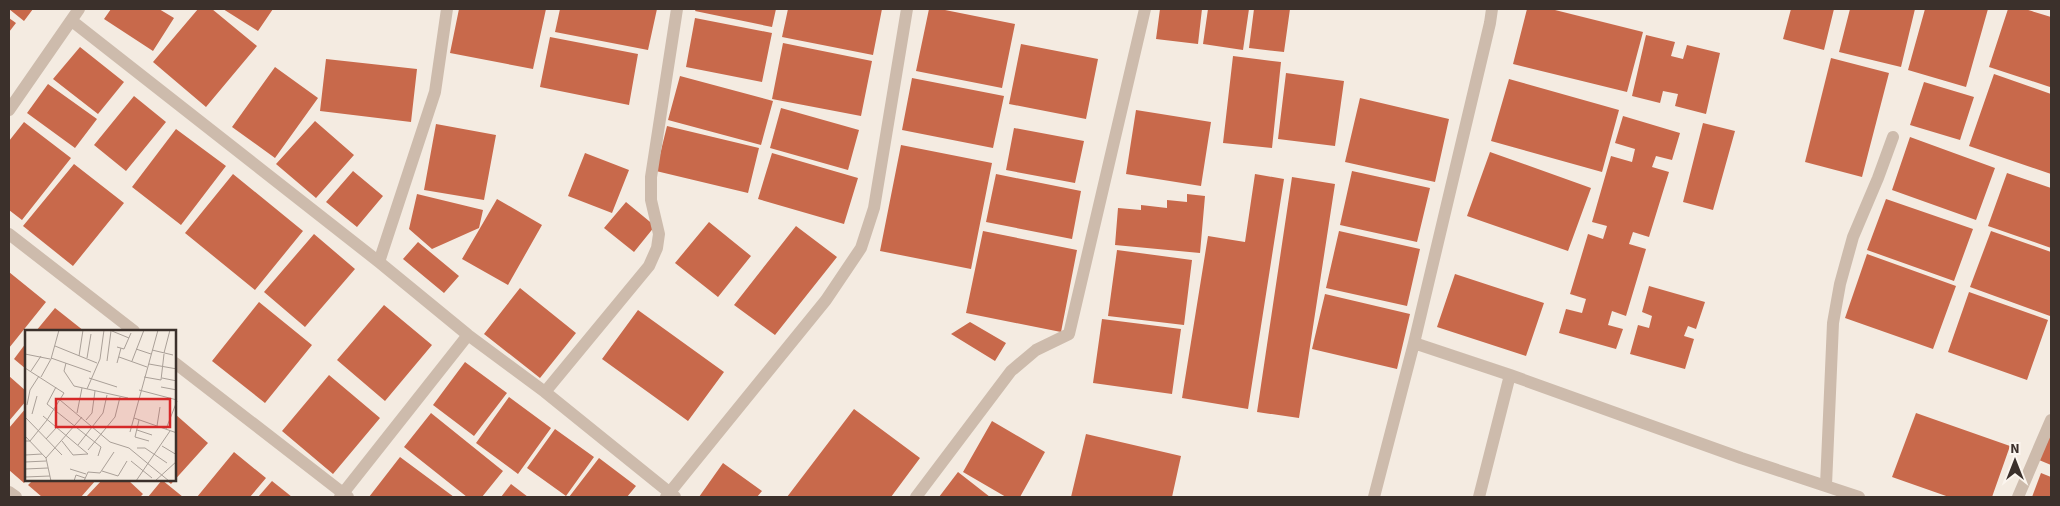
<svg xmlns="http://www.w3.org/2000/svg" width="2060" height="506" font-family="'Source Sans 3',sans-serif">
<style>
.building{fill:#c8694b}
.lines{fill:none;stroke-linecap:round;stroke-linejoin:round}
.minor{stroke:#cdbbac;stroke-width:12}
.inset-road{fill:none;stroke:#aaa098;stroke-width:1}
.view{fill:#d62828;fill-opacity:0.15;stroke:#d62828;stroke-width:2.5}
.inset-edge{fill:none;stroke:#3b302b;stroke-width:2.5}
</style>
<rect width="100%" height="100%" fill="#f4ebe1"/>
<!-- building -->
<path class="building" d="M9 9H33L24 21Z
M111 9H159L174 18 153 51 104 19Z
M198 9H212L257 46 206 107 153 62Z
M223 9H273L258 31Z
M459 9H546L533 69 450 53Z
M560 9H657L648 50 555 32Z
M696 9H776L772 27 695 11Z
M788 9H882L873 55 782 37Z
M929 9H940L1015 24 1002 88 916 71Z
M1160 9H1202L1198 44 1156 39Z
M1208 9H1249L1243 50 1203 44Z
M1254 9H1290L1284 52 1249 48Z
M1527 9H1551L1643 32 1627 92 1513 64Z
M1791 9H1834L1824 50 1783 39Z
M1850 9H1915L1901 67 1839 52Z
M1925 9H1988L1966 87 1908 70Z
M2008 9H2025L2051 17 2050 87 1989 67Z
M9 18 16 23 9 32Z
M695 18 772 33 762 82 686 67Z
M1646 35 1675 42 1671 56 1683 59 1687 45 1720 53 1706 114 1675 106 1678 94 1663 91 1660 103 1632 96Z
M550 37 638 54 629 105 540 87Z
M783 43 872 61 861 116 772 99Z
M1021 44 1098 59 1086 119 1009 104Z
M80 47 124 82 98 114 53 79Z
M1233 56 1281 62 1272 148 1223 143Z
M1831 58 1889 73 1862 177 1805 162Z
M326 59 417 69 411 122 320 111Z
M275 67 318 98 275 158 232 127Z
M1286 73 1344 81 1335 146 1278 139Z
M1994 74 2051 94V174L1969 146Z
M680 76 773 101 761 145 668 120Z
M912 78 1004 96 993 148 902 130Z
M1509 79 1619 110 1602 172 1491 141Z
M1924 82 1974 97 1960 140 1910 125Z
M48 84 97 119 75 148 27 113Z
M134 96 166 122 126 171 94 145Z
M1360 98 1449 119 1435 182 1345 162Z
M781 108 859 130 848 170 770 148Z
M1136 110 1211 122 1201 186 1126 174Z
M1623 116 1680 133 1672 160 1656 156 1652 167 1669 172 1649 237 1633 232 1629 244 1646 249 1626 316 1612 311 1608 325 1623 329 1616 349 1559 333 1566 309 1582 313 1586 299 1570 294 1588 234 1603 239 1607 226 1592 222 1611 156 1632 162 1635 149 1615 143Z
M315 121 354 155 316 198 276 164Z
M24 122 71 158 22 220 9 210V141Z
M1703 123 1735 131 1713 210 1683 202Z
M436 124 496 135 484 200 424 190Z
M667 126 759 148 748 193 656 171Z
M1014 128 1084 141 1075 183 1006 170Z
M176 129 226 166 181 225 132 187Z
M1910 137 1995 168 1976 220 1892 190Z
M901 145 992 163 971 269 880 251Z
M1490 152 1591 188 1568 251 1467 216Z
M585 153 629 170 612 213 568 196Z
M772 153 858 178 844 224 758 199Z
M74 164 124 203 73 266 23 226Z
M353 171 383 196 357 227 326 202Z
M1352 171 1430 188 1417 242 1340 225Z
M2007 173 2051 188V248L1988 226Z
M233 174 303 231 255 290 185 233Z
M996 174 1081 191 1072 239 986 222Z
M1255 174 1284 179 1248 409 1182 398 1208 236 1245 242Z
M1292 177 1335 184 1299 418 1257 412Z
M417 194 483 210 479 228 432 249 409 229Z
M1187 194 1205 196 1200 253 1115 245 1118 208 1141 210V205L1167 208V200L1187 202Z
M497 199 542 225 508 285 462 259Z
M1886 199 1973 229 1954 281 1867 250Z
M626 202 655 226 634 252 604 228Z
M709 222 751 256 718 297 675 263Z
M796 226 837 257 775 335 734 305Z
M983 231 1077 250 1061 332 966 313Z
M1339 231 1420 249 1407 306 1326 288Z
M1991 231 2051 252 2050 316 1970 287Z
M314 234 355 269 305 327 264 292Z
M418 242 459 276 444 293 403 259Z
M1117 250 1192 260 1184 325 1108 316Z
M1867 254 1956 286 1933 349 1845 318Z
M9 272 46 302 9 348Z
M1455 274 1544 303 1526 356 1437 327Z
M1649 286 1705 302 1696 329 1688 326 1684 336 1694 339 1685 369 1630 354 1638 325 1649 328 1652 316 1642 312Z
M520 288 576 333 540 378 484 334Z
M1969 292 2048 320 2027 380 1948 352Z
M1325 294 1410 314 1397 369 1312 349Z
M259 302 312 345 265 403 212 361Z
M384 305 432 345 385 401 337 360Z
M55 308 84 331H36Z
M638 310 724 372 688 421 602 359Z
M1102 319 1181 329 1172 394 1093 383Z
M970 322 1006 343 995 361 951 334Z
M26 343V369L14 359Z
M465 362 507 393 474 436 433 405Z
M329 375 380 418 333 474 282 431Z
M9 376 26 391V401L9 421Z
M509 397 551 428 518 474 476 443Z
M26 408V480L24 483 9 470V428Z
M854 409 920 458 891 497H787Z
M431 413 503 471 482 497H467L404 447Z
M1916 413 2010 446 1992 497H1949L1892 477Z
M175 414 208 443 171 484 166 480H175Z
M992 421 1045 452 1020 497H1006L963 472Z
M555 429 594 457 566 496 527 468Z
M2051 430V465L2039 460Z
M1086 434 1181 456 1172 497H1071Z
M234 452 266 478 250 497H197Z
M400 457 454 497H369Z
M599 458 636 486 627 497H569Z
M723 463 762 491 757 497H699Z
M958 472 990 497H939Z
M2041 473 2051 477V497H2032Z
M33 480H96L81 497H42L28 485Z
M102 480H128L143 494 140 497H86Z
M162 480 183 497H148Z
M272 481 292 497H258Z
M511 484 528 497H501Z"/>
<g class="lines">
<!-- minor -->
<path class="minor" d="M72 21 379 262 468 335 545 392 675 497
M9 110 79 9
M9 234 134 331
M379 262 435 92 447 9
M1414 343 1510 375 1741 458 1859 497
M175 363 348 497
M545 392 649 266 657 248 659 234 651 200V177L677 9
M1826 485 1833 323 1840 284 1853 237 1878 178 1893 137
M9 492 16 497
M340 497 468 335
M666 497 826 300 861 248 874 208 907 9
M916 497 1011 371 1036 350 1069 334 1145 9
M1374 497 1414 343 1490 23 1492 9
M1479 497 1510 375
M2018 497 2051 420"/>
</g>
<!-- overview -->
<g transform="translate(25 330)">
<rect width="151" height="151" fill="#f4ebe1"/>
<path class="inset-road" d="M87 1 104 8M30 16 72 33M92 17 99 19 106 3M111 19 126 24M127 20 148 25M139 23 145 0M0 24 25 29M54 26 58 0M94 27 122 37M26 28 66 42M62 28 66 4M82 31 86 1M107 31 119 0M41 33 39 41 49 56 103 68M92 33 96 18M124 34 152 39M0 38 39 63 22 90 5 111H0M6 41 16 26M16 47 26 29 34 0M119 47 136 50 139 24M64 48 92 57M137 48 152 51M31 57 22 74 76 117 73 126M136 57 152 60M62 59 75 29 79 0M114 60 152 70M35 70 85 112 104 118 144 151M2 75 5 60 14 46M52 83 57 58M7 84 12 66M18 86 63 124M0 87 37 125M109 88 152 103M61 90 67 83 70 61M114 90 110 107 124 111M132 96 135 77M141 99 152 71M112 100 127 105M105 102 133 0M0 106 21 128 26 151M21 109 32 97M37 111 48 125 63 124M53 115 78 83 82 65M137 116 152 125M112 118H120L142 133M63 120 90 87 95 67M0 125 17 124M21 128 57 87M106 131 127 148M0 132 21 131M0 139 23 138M45 139 61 144M77 141 93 146 102 131M0 147 25 146M49 151 51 145 60 148M59 151 63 142 75 143 89 122M111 151 145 101M130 151 152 131"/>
<path class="view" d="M31 69H145V97H31Z"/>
<rect width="151" height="151" class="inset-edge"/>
</g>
<!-- border -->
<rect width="2060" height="506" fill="none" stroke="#3b302b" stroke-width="20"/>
<!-- north arrow -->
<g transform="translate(2015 461)" stroke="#fbf5ee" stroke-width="4" paint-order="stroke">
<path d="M0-4L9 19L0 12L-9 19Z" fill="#3b302b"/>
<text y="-8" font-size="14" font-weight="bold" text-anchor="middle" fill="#3b302b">N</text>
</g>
</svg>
